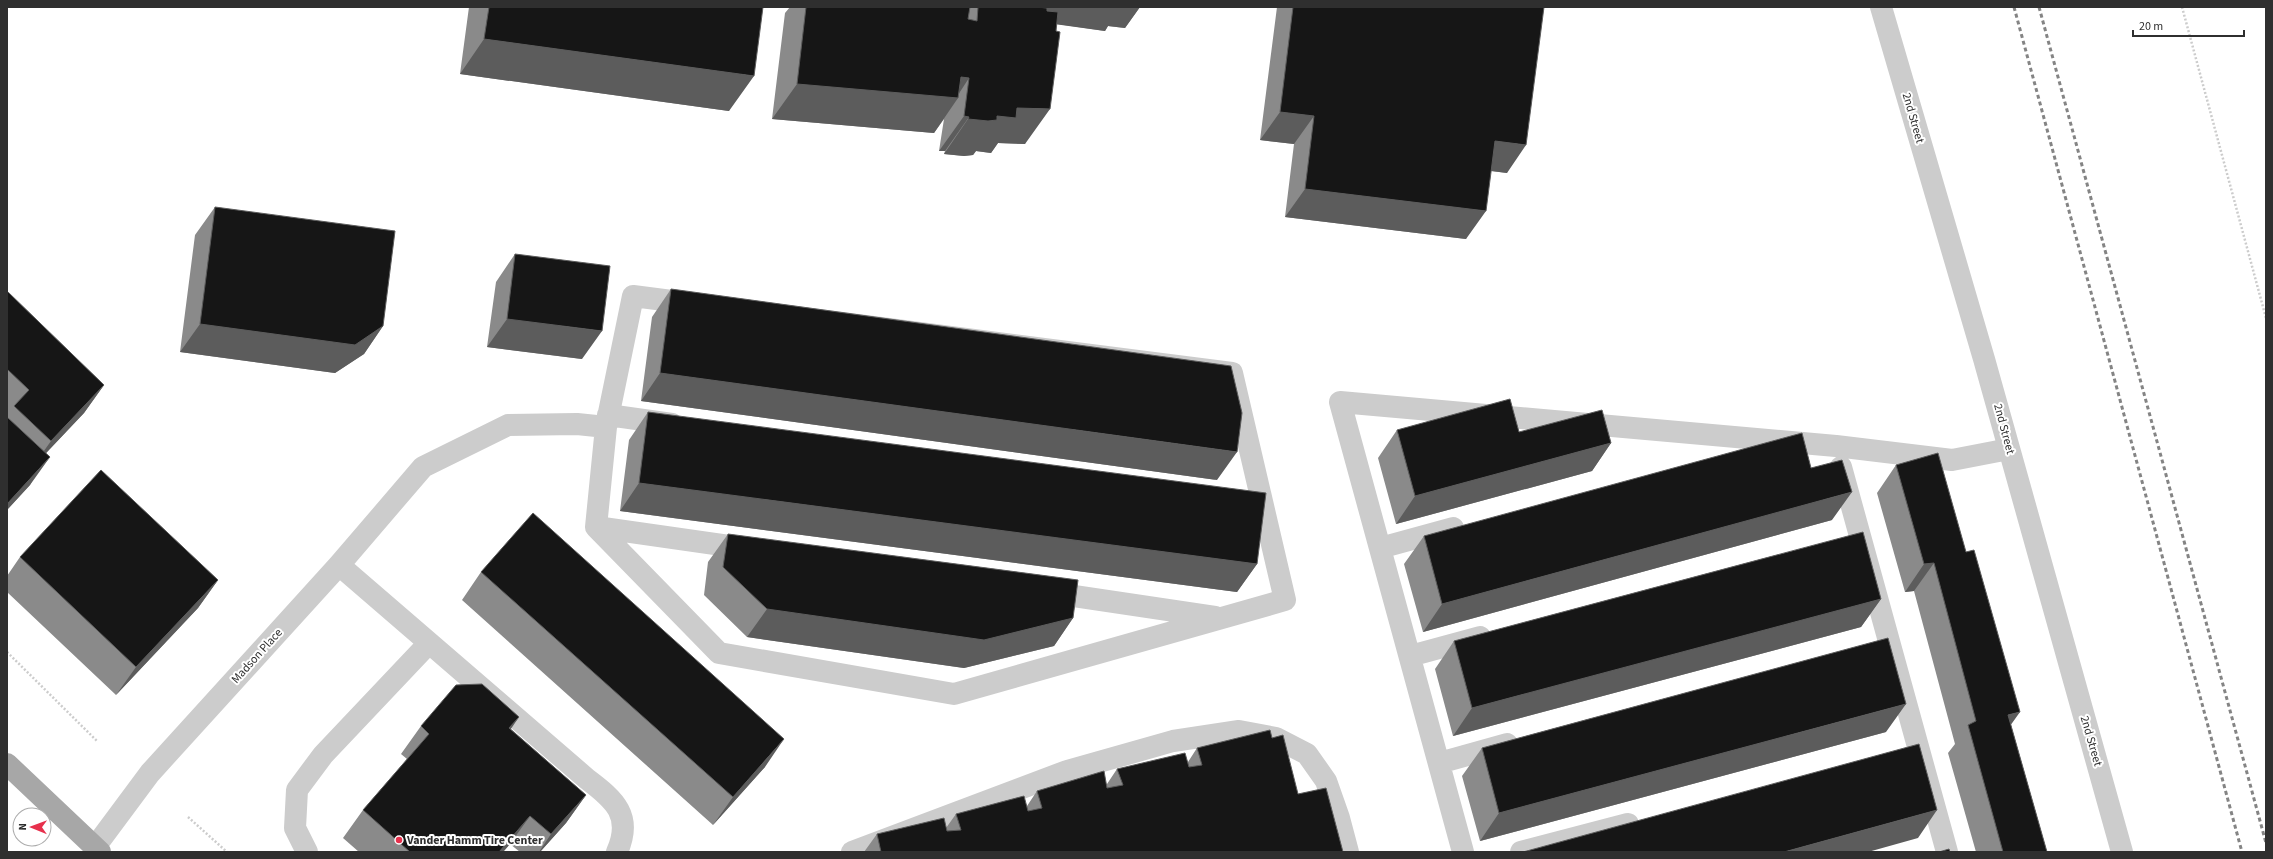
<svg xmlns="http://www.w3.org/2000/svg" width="2273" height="859" font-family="'Source Sans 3',sans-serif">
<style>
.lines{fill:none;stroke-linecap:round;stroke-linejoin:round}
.path{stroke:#ccc;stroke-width:2.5;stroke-dasharray:2 2;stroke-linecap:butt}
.minor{stroke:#ccc;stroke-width:22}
.major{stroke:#a7a7a7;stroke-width:22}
.rail{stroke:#848484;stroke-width:3;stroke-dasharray:4 3;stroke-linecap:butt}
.wall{fill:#8a8a8a}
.shaded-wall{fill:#5c5c5c}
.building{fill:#161616;stroke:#5c5c5c}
.poi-dot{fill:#e7304c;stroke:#fff;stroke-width:1.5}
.labels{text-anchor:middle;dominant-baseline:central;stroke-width:4;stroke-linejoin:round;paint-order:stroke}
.street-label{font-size:12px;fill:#2f2f2f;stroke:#fff}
.poi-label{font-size:12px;font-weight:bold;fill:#2f2f2f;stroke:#fff;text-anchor:start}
</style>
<rect width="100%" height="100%" fill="#fff"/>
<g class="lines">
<!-- path -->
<path class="path" d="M2182 7 2266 318
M7 652 97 741
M188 817 227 852"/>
<!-- minor -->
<path class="minor" d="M1881 7 1984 359 2122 852
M633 296 1232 373 1285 600 954 694 719 653 596 527 606 427Z
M608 415 672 424
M1841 467 1947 852
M596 527 750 549
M1380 548 1453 528
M339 565 587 779C615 800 633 816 617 852
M1047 592 1215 617
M1410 656 1480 637
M1439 763 1507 744
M95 847 150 773 339 565 423 467 508 425 577 424 606 427
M307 852 295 828 297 790 323 755 429 643
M852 852 1067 771 1173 741 1239 731 1276 738 1307 754 1326 781 1339 818 1348 852
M1463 852 1340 402 1836 446 1952 460 2009 449
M1521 852 1628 824"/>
<!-- major -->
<path class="major" d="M7 764 100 852"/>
<!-- rail -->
<path class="rail" d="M2014 7 2242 852
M2039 7 2266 843"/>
</g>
<!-- wall -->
<path class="wall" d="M469 7H763L729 111 460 74Z
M790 7H1140L1125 28 1108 26 1105 31 1057 24 1025 144 998 143 991 153 976 151 973 155 964 156 944 154 945 151H939L944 119 934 133 772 119 785 13Z
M1277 7H1544L1507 173 1491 171 1466 239 1285 217 1294 144 1260 140Z
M215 207 383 326 364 354 335 373 180 352 195 235Z
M515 254 582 359 487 347 496 282Z
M671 289 1217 480 641 401 652 317Z
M7 293 104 385 84 413 46 453 30 485 7 510Z
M648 412 1257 564 1237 592 620 511 629 440Z
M1397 430 1519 432 1611 443 1592 471 1396 524 1378 458Z
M1896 465 2011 725 2047 852H1976L1948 753 1955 744 1914 591 1905 592 1877 493Z
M1811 468 1832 520 1423 632 1404 564 1424 536Z
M728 534 1073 618 1054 646 964 668 747 637 704 595 708 562Z
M20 557 218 580 198 608 116 695 7 592V576Z
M481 572 765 767 713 825 462 600Z
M1881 599 1861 627 1453 736 1435 669 1454 641Z
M421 726 511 729 586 795 566 823 540 852H520L510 844 503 852H359L343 838 363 810 407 759 401 754Z
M1886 732 1480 841 1462 776 1482 748Z
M1272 738 1298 794 1343 852H864L877 834 946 828 956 814 1027 806 1037 791 1107 784 1117 769 1188 762 1197 748Z"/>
<!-- shaded-wall -->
<path class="shaded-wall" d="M1011 7H1140L1125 28 1108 26 1105 31 1004 17Z
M484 39 754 76 729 111 460 74Z
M961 77 969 78 956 98H958L934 133 772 119 797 84Z
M1017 108 1050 109 1025 144 998 143 991 153 976 151 973 155 964 156 944 154 968 119Z
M1280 112 1314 116 1294 144 1260 140Z
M964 116 969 117 945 151H939Z
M1495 141 1526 145 1507 173 1476 169Z
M1305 189 1486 211 1466 239 1285 217Z
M507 319 602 331 582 359 487 347Z
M200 324 383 326 364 354 335 373 180 352Z
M660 373 1237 452 1217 480 641 401Z
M104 385 84 413 31 469 51 441Z
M1611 443 1592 471 1396 524 1415 496Z
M50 457 30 485 7 510V504Z
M639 483 1257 564 1237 592 620 511Z
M1852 492 1832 520 1423 632 1442 604Z
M1934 563 1914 591 1905 592 1924 564Z
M218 580 198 608 116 695 136 667Z
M1881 599 1861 627 1453 736 1472 708Z
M767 609 1073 618 1054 646 964 668 747 637Z
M1906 704 1886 732 1480 841 1499 813Z
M2020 712 2000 740 2008 715Z
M519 717 500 745 509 728Z
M784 739 765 767 713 825 733 797Z
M586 795 566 823 540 852H539L551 834Z
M1937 810 1918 838 1868 852H1784Z
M530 816 510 844 503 852H499Z"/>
<!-- building -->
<path class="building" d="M489 7H763L754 76 484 39Z
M806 7H970L968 19 977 21 978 7H1037L1047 8V11L1058 12 1056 31 1060 32 1050 109 1017 108 1016 118 997 116V120L988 121 968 119 969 117 964 116 969 78 961 77 958 98 797 84Z
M1293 7H1544L1526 145 1495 141 1486 211 1305 189 1314 116 1280 112Z
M215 207 395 231 383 326 355 345 200 324Z
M515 254 610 266 602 331 507 319Z
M671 289 1231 366 1242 413 1237 452 660 373Z
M8 292 104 385 51 441 14 406 29 390 7 369V293Z
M1510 399 1519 432 1602 410 1611 443 1415 496 1397 430Z
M648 412 1266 493 1257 564 639 483Z
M7 417 50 457 7 504Z
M1802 433 1811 468 1842 460 1852 492 1442 604 1424 536Z
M1938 453 1966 552 1974 550 2020 712 2008 715 2047 852H2003L1968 725 1976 721 1934 563 1924 564 1896 465Z
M101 470 218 580 136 667 20 557Z
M533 513 784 739 733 797 481 572Z
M1863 532 1881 599 1472 708 1454 641Z
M728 534 1078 580 1073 618 984 640 767 609 723 567Z
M1888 638 1906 704 1499 813 1482 748Z
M482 684 519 717 509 728 586 795 551 834 530 816 499 852H410L363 810 429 734 421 726 456 685Z
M1270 730 1272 738 1283 735 1298 794 1326 788 1343 852H881L877 834 944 818 947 831 961 830 956 814 1024 796 1028 811 1042 808 1037 791 1104 771 1107 788 1123 785 1117 769 1185 753 1189 767 1202 765 1197 748Z
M1919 744 1937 810 1784 852H1523Z
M1949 849 1950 852H1939Z"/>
<!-- markers -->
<circle class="poi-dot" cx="399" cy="840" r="4"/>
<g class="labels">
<!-- street labels -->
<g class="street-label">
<text transform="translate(1913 118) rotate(74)">2nd Street</text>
<text transform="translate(2004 429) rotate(75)">2nd Street</text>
<text transform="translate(257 656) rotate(-48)">Madson Place</text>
<text transform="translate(2091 741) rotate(74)">2nd Street</text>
</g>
<!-- poi labels -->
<g class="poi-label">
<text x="407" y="840">Vander Hamm Tire Center</text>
</g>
</g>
<!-- border -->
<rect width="2273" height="859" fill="none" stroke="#2f2f2f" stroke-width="16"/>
<!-- north arrow -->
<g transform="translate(32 827) rotate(271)"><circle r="19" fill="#ffffff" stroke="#acacac"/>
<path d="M0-3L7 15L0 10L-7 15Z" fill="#e7304c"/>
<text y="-6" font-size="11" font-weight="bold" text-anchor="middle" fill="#2f2f2f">N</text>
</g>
<!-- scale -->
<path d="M2133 30v6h111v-6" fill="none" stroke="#2f2f2f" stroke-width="2"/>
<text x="2139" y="30" font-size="12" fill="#2f2f2f" stroke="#ffffff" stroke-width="3" paint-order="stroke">20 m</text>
</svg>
